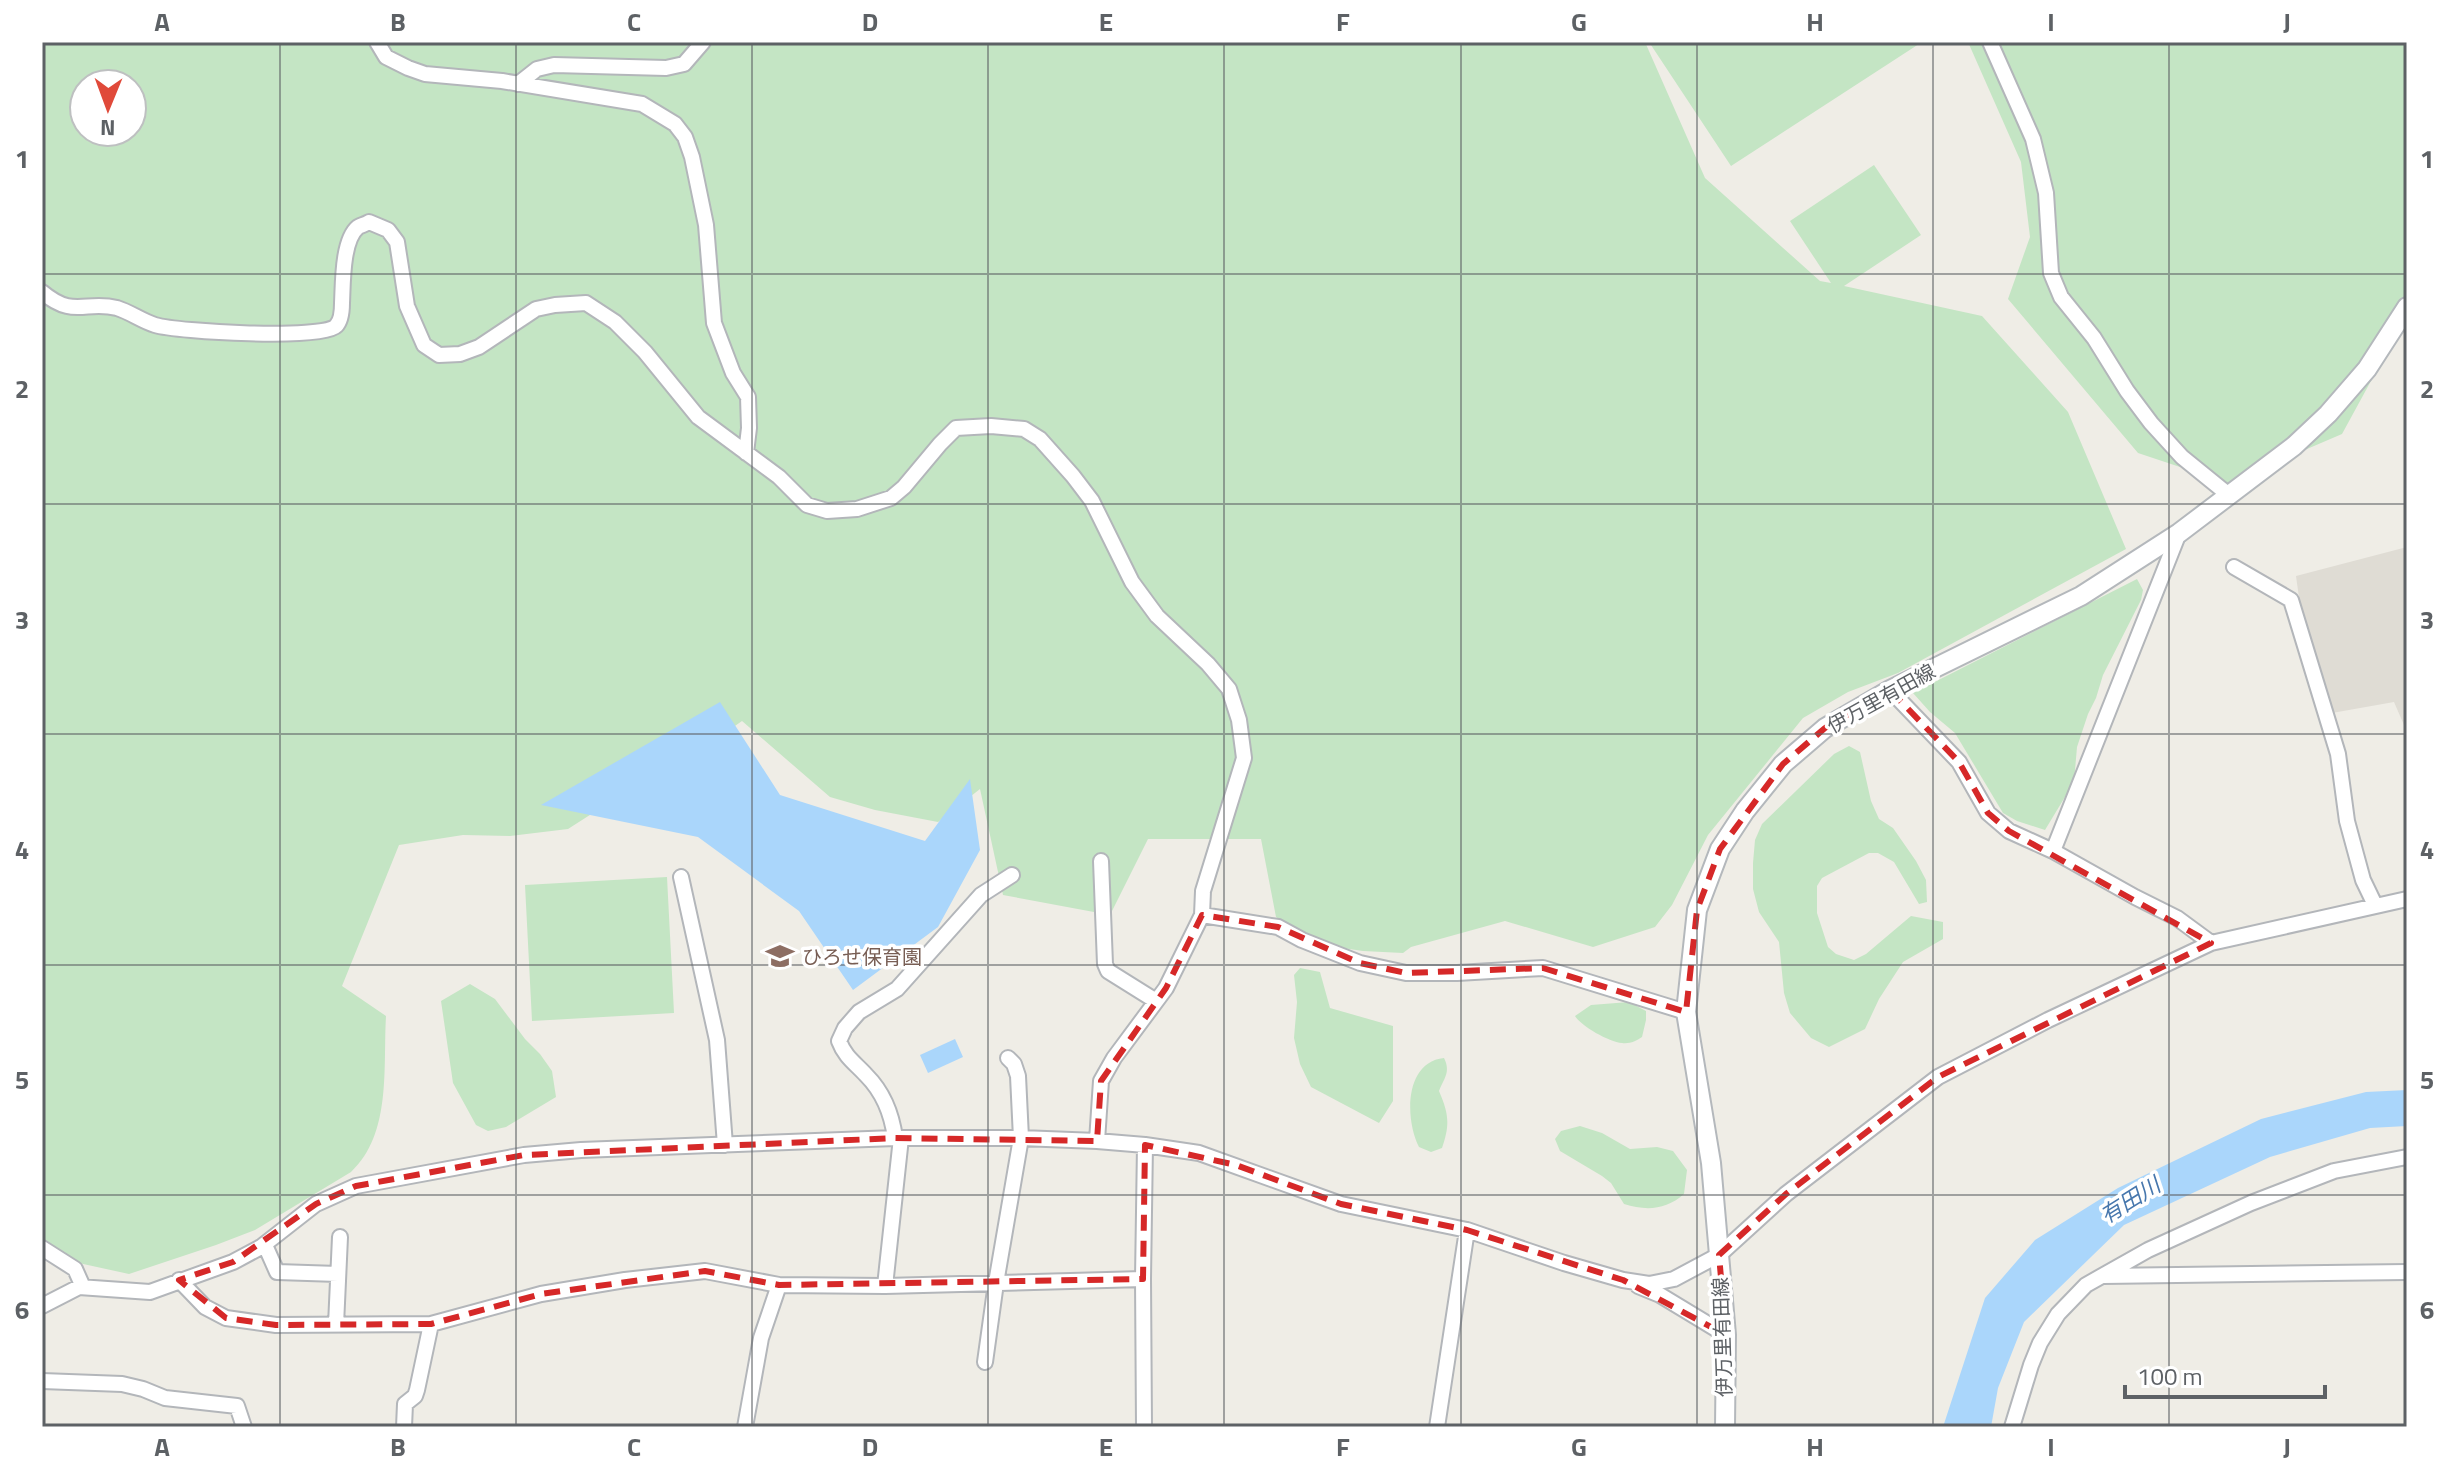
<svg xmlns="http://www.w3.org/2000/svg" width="2449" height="1469" font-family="'Titillium Web','Noto Sans JP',sans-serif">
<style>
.education{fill:#dfdcd4}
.green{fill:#c4e5c4;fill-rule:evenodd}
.water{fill:#aad6fb}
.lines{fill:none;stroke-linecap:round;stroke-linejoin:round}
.minor-casing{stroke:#b3b6ba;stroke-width:18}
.secondary-casing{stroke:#b4b8bc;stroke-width:22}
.minor{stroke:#fff;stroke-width:14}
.secondary{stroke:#fff;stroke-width:18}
.marked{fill:none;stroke:#d62828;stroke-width:6;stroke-dasharray:16 10;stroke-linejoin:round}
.grid{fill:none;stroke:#5d6165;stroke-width:2;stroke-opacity:0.55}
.labels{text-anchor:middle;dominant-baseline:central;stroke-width:7;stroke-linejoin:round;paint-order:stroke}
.street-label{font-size:20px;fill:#5d6165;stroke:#fff}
.education-label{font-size:20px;fill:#785e54;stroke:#fff;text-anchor:start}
.water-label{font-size:22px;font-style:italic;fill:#4777ad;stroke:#fff}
.neatline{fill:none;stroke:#5d6165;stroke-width:3}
.grid-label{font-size:26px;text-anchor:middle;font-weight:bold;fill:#5d6165}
</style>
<rect width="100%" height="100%" fill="#efede6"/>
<!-- education -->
<path class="education" d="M2407 547V732L2394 702 2332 713 2301 612 2296 576Z"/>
<!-- green -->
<path class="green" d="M42 42H1645L1705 178 1820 281 1831 283 1790 221 1874 165 1921 235 1844 286 1982 316 2068 412 2126 549 1898 673 1848 692 1803 718 1708 835 1672 905 1655 927 1593 947 1505 921 1411 947 1403 953 1363 951 1315 944 1276 917 1261 839H1148L1110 915 1003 895 980 789 938 822 875 810 830 797 742 721 678 766 632 788 568 829 510 836 463 835 399 845 342 986 386 1016C383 1067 392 1134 351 1172L255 1230 216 1245 129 1274 42 1255ZM84 84H132V132H84Z
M1649 42H1922L1731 166Z
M1968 42H2407V315L2342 434 2228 483 2138 453 2008 299 2030 237 2021 162Z
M2137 579 2143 590 2141 600 2103 675 2096 698 2088 714 2077 747 2074 782 2045 830 2017 821 2003 813 1955 733 1930 712 1913 693Z
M1849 746 1860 752 1871 801 1879 819 1893 828 1916 861 1926 880 1927 902 1919 904 1894 862 1878 853H1869L1822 878 1817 886V913L1828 947 1836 954 1854 960 1866 954 1911 916 1943 922V939L1903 962 1879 999 1865 1029 1829 1047 1811 1038 1790 1013 1784 993 1779 942 1759 912 1753 889V863L1755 840 1762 824 1834 754Z
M667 877 674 1013 532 1021 525 885Z
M1300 968 1320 972 1330 1008 1393 1026V1101L1379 1123 1311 1087 1300 1064 1294 1038 1297 1002 1294 975Z
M470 984 495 999 525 1039 540 1054 552 1071 556 1097 506 1127 488 1131 476 1125 453 1083 441 1001Z
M1629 1002 1646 1011V1020L1642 1037C1636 1041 1630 1044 1622 1043 1609 1042 1581 1026 1575 1016L1591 1005Z
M1444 1058C1451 1072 1444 1078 1439 1091 1449 1114 1450 1125 1442 1148L1431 1152 1419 1147C1405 1120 1404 1062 1444 1058Z
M1580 1126 1602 1133 1630 1149 1657 1147 1673 1151 1687 1170 1684 1194C1666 1210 1646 1211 1624 1204L1611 1183 1602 1176 1560 1151 1555 1139 1561 1131Z"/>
<!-- water -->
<path class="water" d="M720 702 780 795 925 841 970 779 980 850 938 927 853 990 799 911 698 837 541 805Z
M955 1039 963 1057 928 1073 920 1055Z
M2407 1090V1126L2370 1128 2270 1157 2124 1225 2024 1322 1998 1388 1991 1427H1943L1985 1298 2035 1240 2118 1188 2261 1119 2366 1092Z"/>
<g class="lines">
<defs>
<path id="minor" d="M377 42 386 57 408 68 425 74 502 81 642 104 675 124 685 137 692 157 706 225 714 323 733 373 748 397 749 428 746 453
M1990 42 2033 139 2046 193 2051 273 2061 297 2094 338 2127 391 2151 423 2182 457 2230 496
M518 84 537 69 554 65 666 68 684 64 703 42
M42 292C74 319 85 300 117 308 130 312 142 321 155 325 178 332 323 340 336 326 341 321 342 311 342 303 343 284 342 240 358 227 362 225 366 224 369 222L388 230 397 242 407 306 424 345 439 355 460 354 479 347 536 309 555 305 586 303 615 322 645 352 698 417 779 477 807 505 827 511 857 509 891 498 904 487 940 444 956 428 991 426 1024 429 1040 439 1073 476 1092 501 1132 582 1157 616 1208 664 1229 689 1239 720 1244 758 1203 891 1202 915 1166 988 1114 1058 1101 1081 1097 1141
M2234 567 2291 600 2338 754 2347 821 2363 880 2375 905
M1890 690 1959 762 1988 813 2009 831 2053 851 2135 897 2177 918 2211 943
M2053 851 2179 533
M1101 861 1105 964 1108 971 1156 1001
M681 877 717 1040 725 1145
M1202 915 1278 927 1302 940 1360 963 1406 973H1457L1543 968 1686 1012
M895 1138C892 1115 883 1092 866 1075 855 1063 845 1057 839 1041L845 1028 859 1012 897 989 981 895 1012 875
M265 1245 277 1272 338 1274
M42 1248 75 1269 83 1287
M2103 1276 2407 1272
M179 1280 205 1307 226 1318 276 1325 431 1324 541 1294 625 1280 705 1271 779 1285 885 1286 1143 1279
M885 1286 901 1138
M1638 1286 1660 1295 1726 1335
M42 1306 79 1287 150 1292 233 1262 261 1247 316 1204 356 1186 524 1155 581 1150 895 1138H1021L1097 1141 1145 1145 1199 1153 1341 1204 1467 1230 1564 1263 1623 1280 1649 1284 1674 1279 1719 1255 1786 1194 1938 1077 2048 1020 2211 943 2407 899
M336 1325 340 1237
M985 1362 996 1283 1021 1138 1018 1076 1014 1064 1008 1058
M42 1381 122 1384 143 1389 165 1398 237 1406 244 1427
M404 1427 405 1404 415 1396 417 1390 431 1324
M745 1427 761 1338 779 1285
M1144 1427 1143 1279 1145 1145
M1437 1427 1467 1230
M2012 1427 2031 1365 2040 1343 2058 1314 2086 1285 2148 1250 2251 1203 2334 1171 2407 1157"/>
<path id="secondary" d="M1725 1427 1726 1335 1711 1163 1686 1012 1697 910 1720 849 1745 811 1783 764 1825 728 1890 690 2081 596 2179 533 2294 446 2328 414 2367 369 2407 307"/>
</defs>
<!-- minor casing -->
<use href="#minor" class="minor-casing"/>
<!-- secondary casing -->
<use href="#secondary" class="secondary-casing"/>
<!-- minor -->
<use href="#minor" class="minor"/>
<!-- secondary -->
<use href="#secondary" class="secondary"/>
</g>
<!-- marked area -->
<path class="marked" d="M1890 690 1959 762 1988 813 2009 831 2211 943 1938 1077 1786 1194 1719 1255 1726 1335 1623 1280 1467 1230 1341 1204 1236 1165 1145 1145 1143 1279 779 1285 705 1271 541 1294 431 1324 276 1325 226 1318 179 1280 233 1262 316 1204 356 1186 524 1155 895 1138 1097 1141 1101 1081 1166 988 1202 915 1278 927 1360 963 1406 973 1543 968 1686 1012 1697 910 1720 849 1783 764 1825 728Z"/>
<!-- grid -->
<path class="grid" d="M280 42V1427M516 42V1427M752 42V1427M988 42V1427M1224 42V1427M1461 42V1427M1697 42V1427M1933 42V1427M2169 42V1427M42 274H2407M42 504H2407M42 734H2407M42 965H2407M42 1195H2407"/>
<!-- icons -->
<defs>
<symbol id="school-bare" viewBox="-9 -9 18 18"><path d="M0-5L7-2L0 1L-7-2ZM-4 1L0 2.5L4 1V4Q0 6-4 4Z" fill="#8d6e63" stroke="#fff" stroke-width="2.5" paint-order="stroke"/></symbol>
</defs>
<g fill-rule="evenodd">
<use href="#school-bare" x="760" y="936" width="40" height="40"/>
</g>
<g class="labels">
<!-- street labels -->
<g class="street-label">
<text transform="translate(1881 698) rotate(-29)">伊万里有田線</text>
<text transform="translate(1722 1337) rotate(-92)">伊万里有田線</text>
</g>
<!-- education labels -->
<g class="education-label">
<text x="802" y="956">ひろせ保育園</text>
</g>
<!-- water labels -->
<g class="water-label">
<text transform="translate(2130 1200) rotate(-32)">有田川</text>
</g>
</g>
<!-- border -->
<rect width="2449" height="1469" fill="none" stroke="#ffffff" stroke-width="88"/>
<!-- north arrow -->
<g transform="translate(108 108) rotate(181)"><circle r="38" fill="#ffffff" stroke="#bec0c1" stroke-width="2"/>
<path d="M0-6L14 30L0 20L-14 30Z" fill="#e04a3a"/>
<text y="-12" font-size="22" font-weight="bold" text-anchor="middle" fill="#5d6165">N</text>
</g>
<!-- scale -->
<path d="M2125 1385v12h200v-12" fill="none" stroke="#5d6165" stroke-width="4"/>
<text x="2137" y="1385" font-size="24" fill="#5d6165" stroke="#ffffff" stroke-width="6" paint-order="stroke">100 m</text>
<rect x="44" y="44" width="2361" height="1381" class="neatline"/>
<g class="grid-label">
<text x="162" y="31">A</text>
<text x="398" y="31">B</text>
<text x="634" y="31">C</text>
<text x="870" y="31">D</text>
<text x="1106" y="31">E</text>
<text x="1343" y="31">F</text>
<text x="1579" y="31">G</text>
<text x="1815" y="31">H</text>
<text x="2051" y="31">I</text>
<text x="2287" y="31">J</text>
<text x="22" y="168">1</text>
<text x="2427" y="168">1</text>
<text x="22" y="398">2</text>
<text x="2427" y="398">2</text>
<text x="22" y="629">3</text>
<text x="2427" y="629">3</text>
<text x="22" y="859">4</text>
<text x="2427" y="859">4</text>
<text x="22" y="1089">5</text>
<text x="2427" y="1089">5</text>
<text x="22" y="1319">6</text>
<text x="2427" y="1319">6</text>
<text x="162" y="1456">A</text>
<text x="398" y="1456">B</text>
<text x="634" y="1456">C</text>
<text x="870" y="1456">D</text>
<text x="1106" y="1456">E</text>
<text x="1343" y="1456">F</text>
<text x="1579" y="1456">G</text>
<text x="1815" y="1456">H</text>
<text x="2051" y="1456">I</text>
<text x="2287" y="1456">J</text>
</g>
</svg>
